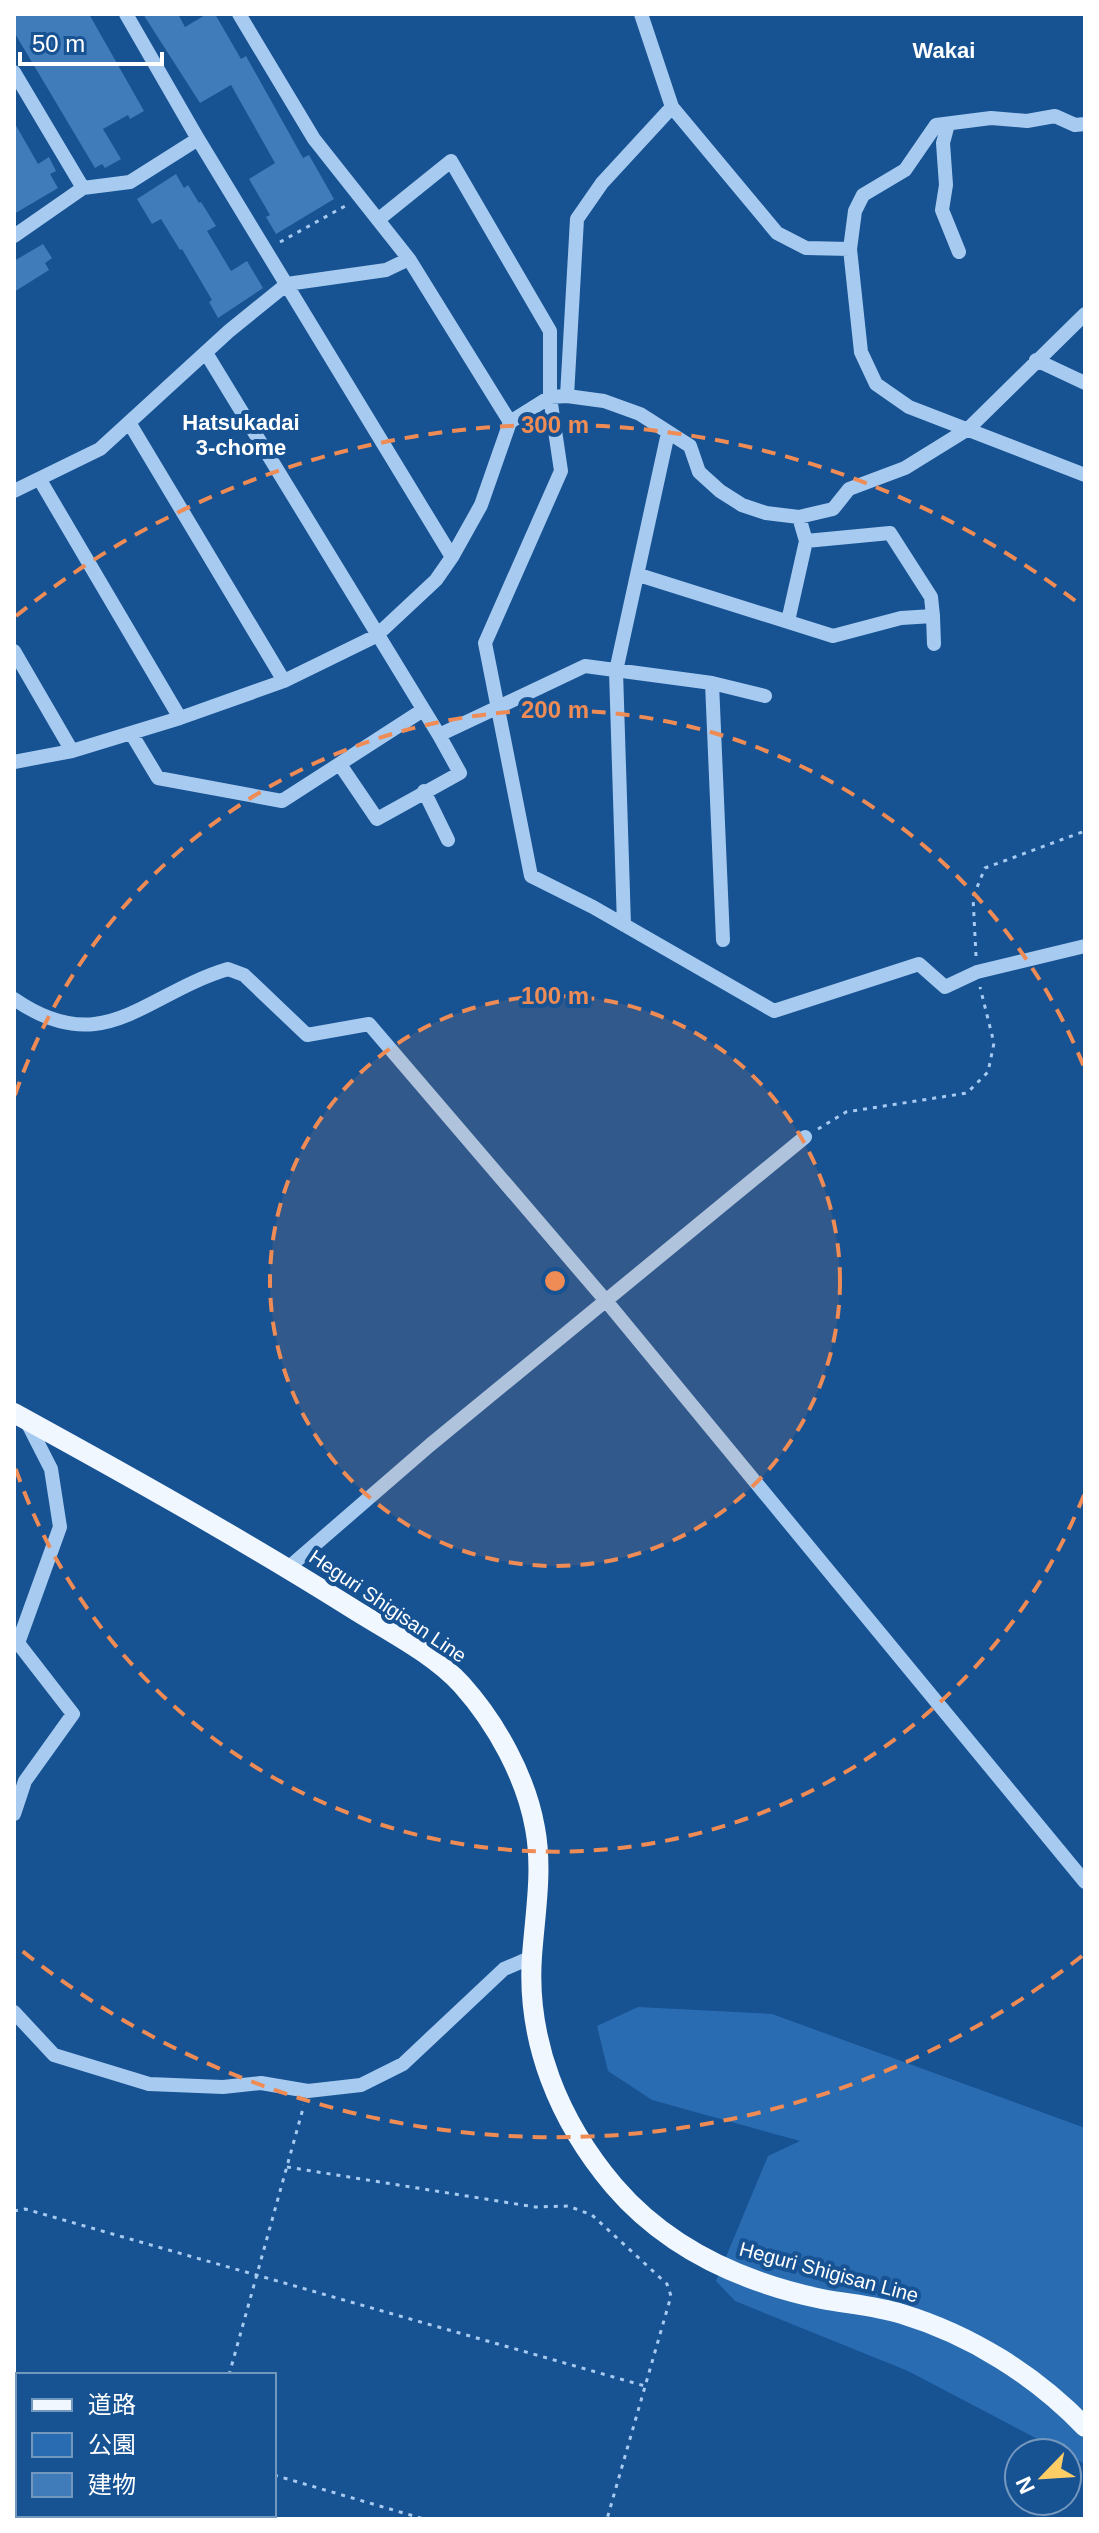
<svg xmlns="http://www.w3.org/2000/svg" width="1099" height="2533" font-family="Arial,'Noto Sans JP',sans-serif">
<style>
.green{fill:#2a6cb2}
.building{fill:#407bba}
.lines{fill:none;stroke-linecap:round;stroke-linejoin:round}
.path{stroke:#a7cbf0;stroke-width:3;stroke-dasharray:4 6;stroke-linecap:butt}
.minor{stroke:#a7cbf0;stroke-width:14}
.major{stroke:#f0f7ff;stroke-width:20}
.ring{fill:none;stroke:#ef8b55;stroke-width:4;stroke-dasharray:14 10}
.labels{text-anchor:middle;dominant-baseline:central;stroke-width:8;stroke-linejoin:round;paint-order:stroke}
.street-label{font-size:20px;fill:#fff;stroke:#175293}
.neighbourhood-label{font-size:22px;font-weight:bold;fill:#fff;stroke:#175293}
.centre{fill:#ef8b55;stroke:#175293;stroke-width:4}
.ring-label{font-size:24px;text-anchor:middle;font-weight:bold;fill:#ef8b55;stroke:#175293;stroke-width:8;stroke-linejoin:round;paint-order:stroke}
</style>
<rect width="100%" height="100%" fill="#175293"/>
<!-- green -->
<path class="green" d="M638 2007 772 2014 1085 2128V2464L908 2371 735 2301 716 2281 768 2156 800 2141 652 2100 608 2071 597 2026Z"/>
<!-- building -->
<path class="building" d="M14 14H89L144 111 130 119 128 115 103 129 121 159 105 168 102 164 95 168 14 32Z
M143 14H178L185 27 207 14H215L241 59 246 56 303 158 309 155 334 199 276 234 266 217 270 215 249 179 275 163 231 85 200 103Z
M14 122 38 164 49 157 56 171 50 174 58 188 14 214Z
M176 174 184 188 188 185 199 203 201 202 216 226 207 231 231 271 247 261 263 288 218 318 209 302 212 300 182 249 180 250 161 219 152 224 137 199Z
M43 244 52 258 45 263 49 270 14 292V261Z"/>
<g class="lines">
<!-- path -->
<path class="path" d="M280 242 347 205
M976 956 973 897 985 868 1085 831
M818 1129 846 1112 967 1093 988 1072 994 1043 980 987
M287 2167 535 2207 568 2206 592 2215 667 2284 671 2296 607 2519
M14 2211 25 2209 645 2386
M229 2375 304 2105
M14 2403 18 2404
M274 2475 424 2519
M188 2519 189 2515"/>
<!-- minor -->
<path class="minor" d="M126 14 198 139 452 557
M239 14 314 139 409 259
M641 14 672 107 777 233 806 248 850 249
M14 72 83 188
M948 124 943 143 946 185 942 210 959 252
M1085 124 1075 125 1055 116 1027 121 991 118 936 125 905 170 863 195 855 211 850 249 861 352 876 384 909 407 1085 475
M379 219 451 161 550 331V397L561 471 485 643 531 876 593 907 774 1011 919 964 945 987 977 972 1085 946
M14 236 83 188 130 182 198 139
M206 353 439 735 585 666 712 683 765 696
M1036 360 1085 383
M567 396 577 219 602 183 672 107
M130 424 284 681
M40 480 180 718
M14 491 100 449 229 331 287 284 386 270 409 259 510 422
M639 575 833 636 901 618 933 616 931 597 890 533 806 541
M933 616 934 644
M788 621 806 541 799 517
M14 651 72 751
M712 683 723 940
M131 733 158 778 282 801 423 710
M14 762 72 751 180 718 284 681 376 636 436 580 452 557 481 505 510 422 550 397 567 396 604 401 640 414 690 446 699 472 720 491 742 505 766 513 799 517 833 509 849 489 905 468 968 429 1085 314
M341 766 377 819 460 773 439 735
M424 791 448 840
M624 925 616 671 668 433
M14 999C104 1061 144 994 228 969L244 975 307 1035 369 1024 607 1302 1085 1882
M288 1568 430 1445 805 1137
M18 1643 60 1527 51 1469 26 1420
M14 1814 25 1781 73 1714 18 1643
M14 2012 54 2055 149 2084 223 2087 261 2083 308 2091 361 2085 403 2064 504 1969 532 1957"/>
<!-- major -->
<path class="major" d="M14 1413C127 1475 240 1538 350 1607 386 1630 433 1653 462 1685 496 1723 526 1777 535 1828 543 1870 535 1914 532 1956 526 2041 559 2121 614 2186 668 2249 741 2282 822 2299 848 2304 876 2306 902 2314 971 2335 1035 2375 1085 2427"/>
</g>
<!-- distance rings -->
<circle cx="555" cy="1281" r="285" fill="#ef8b55" fill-opacity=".12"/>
<g class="ring">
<circle cx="555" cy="1281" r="285"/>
<path d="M1084 1495A571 571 0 0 1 15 1467M15 1095A571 571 0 0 1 1084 1067"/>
<path d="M1082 1956A856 856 0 0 1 16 1946M16 616A856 856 0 0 1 1082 606"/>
</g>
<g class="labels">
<!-- street labels -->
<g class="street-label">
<text transform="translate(388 1606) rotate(34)">Heguri Shigisan Line</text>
<text transform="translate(829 2272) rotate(15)">Heguri Shigisan Line</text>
</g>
<!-- neighbourhood labels -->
<g class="neighbourhood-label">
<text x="944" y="50">Wakai</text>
<text x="241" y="422">Hatsukadai<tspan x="241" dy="25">3-chome</tspan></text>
</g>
</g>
<circle cx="555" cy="1281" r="12" class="centre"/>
<g class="ring-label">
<text x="555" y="433">300 m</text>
<text x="555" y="718">200 m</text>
<text x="555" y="1004">100 m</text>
</g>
<!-- border -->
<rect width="1099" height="2533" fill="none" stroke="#ffffff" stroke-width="32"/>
<!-- legend -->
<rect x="16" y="2373" width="260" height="144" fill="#175293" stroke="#7497be" stroke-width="2"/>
<rect x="32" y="2399" width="40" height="12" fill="#f0f7ff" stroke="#7497be" stroke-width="2"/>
<text x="88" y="2413" font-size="24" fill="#ffffff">道路</text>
<rect x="32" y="2433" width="40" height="24" fill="#2a6cb2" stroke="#7497be" stroke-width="2"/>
<text x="88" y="2453" font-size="24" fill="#ffffff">公園</text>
<rect x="32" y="2473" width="40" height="24" fill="#407bba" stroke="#7497be" stroke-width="2"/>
<text x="88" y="2493" font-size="24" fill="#ffffff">建物</text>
<!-- north arrow -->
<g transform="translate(1043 2477) rotate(245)"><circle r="38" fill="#175293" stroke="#7497be" stroke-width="2"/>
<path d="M0-6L14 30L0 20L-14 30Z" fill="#ffcd66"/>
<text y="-12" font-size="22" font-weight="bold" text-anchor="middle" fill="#ffffff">N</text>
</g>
<!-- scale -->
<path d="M20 52v12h142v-12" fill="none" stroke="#ffffff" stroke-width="4"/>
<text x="32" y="52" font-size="24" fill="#ffffff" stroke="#175293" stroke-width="6" paint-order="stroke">50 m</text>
</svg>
